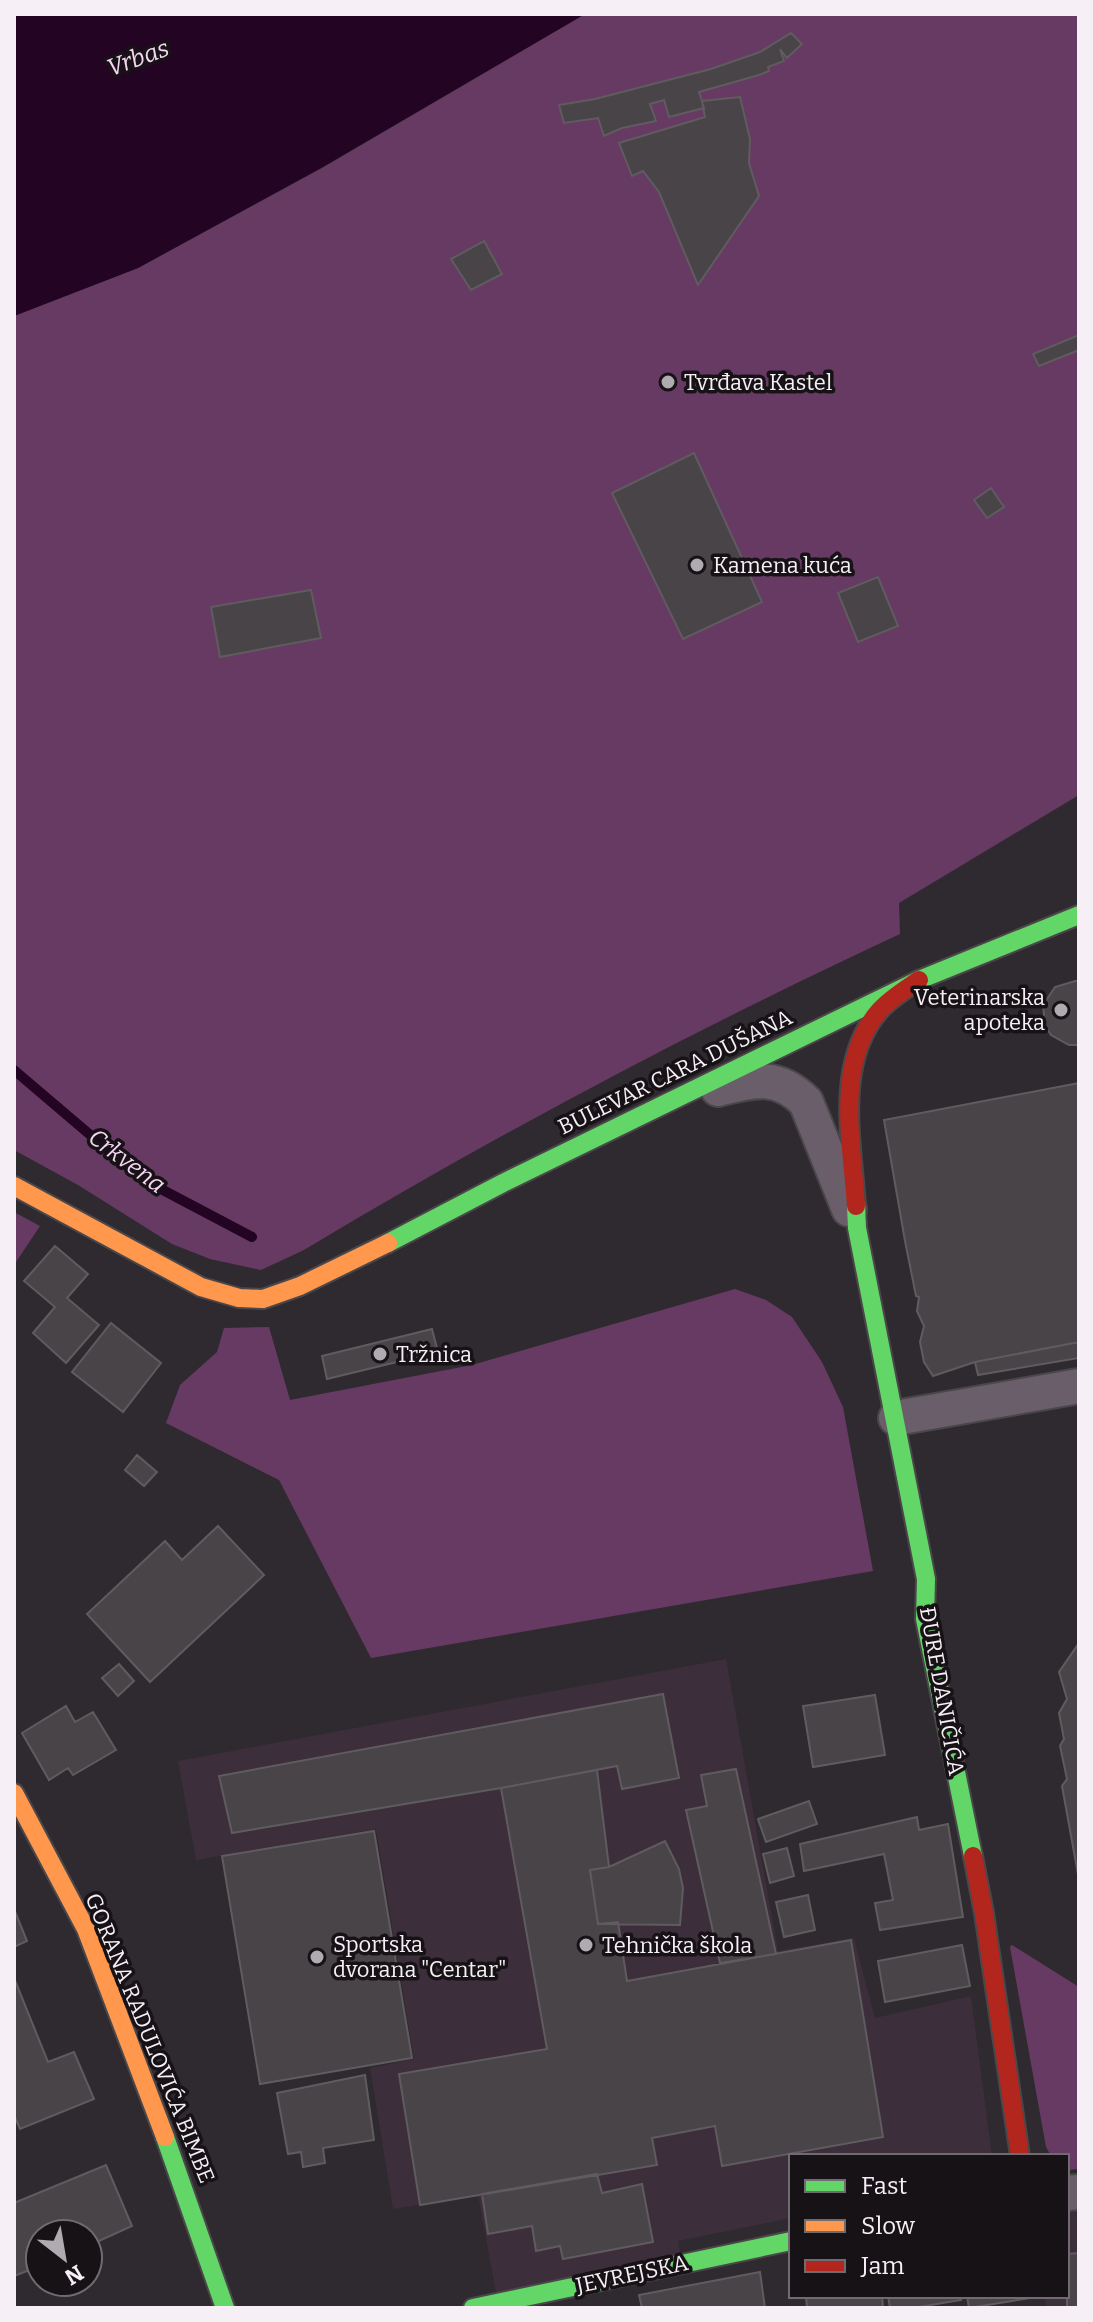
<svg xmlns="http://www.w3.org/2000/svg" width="1093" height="2322" font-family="Bitter,serif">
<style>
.built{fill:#3c2e3a}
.green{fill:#673a64}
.water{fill:#240423}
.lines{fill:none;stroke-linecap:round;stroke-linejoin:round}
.stream{stroke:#240423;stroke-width:10}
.building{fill:#494448;stroke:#5f5b5f;stroke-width:2}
.street-casing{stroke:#4a474a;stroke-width:38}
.fast-casing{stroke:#4a474a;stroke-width:22}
.slow-casing{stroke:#4a474a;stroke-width:22}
.jam-casing{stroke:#4a474a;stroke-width:22}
.street{stroke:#6a5e6a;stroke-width:34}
.fast{stroke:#63d668;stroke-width:18}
.slow{stroke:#ff974d;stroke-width:18}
.jam{stroke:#b3261e;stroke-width:18}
.poi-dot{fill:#b0abb0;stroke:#171216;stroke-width:3}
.labels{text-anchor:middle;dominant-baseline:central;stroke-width:7;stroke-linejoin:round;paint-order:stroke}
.poi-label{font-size:22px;fill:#f6f0f6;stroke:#171216;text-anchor:start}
.street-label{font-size:22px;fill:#f6f0f6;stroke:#171216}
.water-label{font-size:24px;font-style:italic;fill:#f7d5f3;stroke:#171216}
</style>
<rect width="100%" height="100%" fill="#2f2a2f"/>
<!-- built -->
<path class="built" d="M726 1659 778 1951 854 1938 875 2018 971 1996 992 2156H791V2218L678 2241 681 2256 497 2298 478 2195 393 2209 370 2068 414 2059 376 1829 196 1860 178 1761Z
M1079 2207V2308H1046L1045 2296H1067V2208Z"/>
<!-- green -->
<path class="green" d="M585 14H1079V795L899 903 900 934C696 1029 497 1134 304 1250L261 1270 210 1259 172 1244 78 1185 14 1150V316L138 268 322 168Z
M14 1212 40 1226 14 1265Z
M735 1289 766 1300 792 1317 822 1362 843 1407 873 1571 371 1658 279 1480 166 1423 180 1385 217 1352 224 1328 269 1327 290 1400 472 1365Z
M1012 1945 1079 1987V2169L1067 2170V2156H1051L1046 2147 1010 1947Z"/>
<!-- water -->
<path class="water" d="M14 14H585L321 168 138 268 14 316Z"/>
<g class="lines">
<!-- stream -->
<path class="stream" d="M14 1070 142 1179 252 1237"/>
</g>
<!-- building -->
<path class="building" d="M791 33 802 44 787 58 780 49 784 61 768 67 769 71 759 75 699 92 704 108 669 117 664 100 650 104 656 121 622 128 604 136 598 118 564 123 559 105 595 99 711 69 760 52Z
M740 97 750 139 749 163 759 196 698 285 659 192 643 171 632 176 619 143 705 117 702 101Z
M484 241 502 274 471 290 451 259Z
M1079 335V350L1039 366 1033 354Z
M694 453 762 602 683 639 612 493Z
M991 488 1004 507 987 518 974 500Z
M878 577 898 626 858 642 838 593Z
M311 590 321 638 220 657 211 607Z
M1075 981H1079V1045H1069L1051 1035 1045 1026 1043 1005 1055 987Z
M1079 1083V1342L975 1362 933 1376 924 1362 920 1342 924 1326 917 1311 919 1297 916 1296 905 1241 884 1120Z
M55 1246 88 1274 67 1298 99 1325 66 1363 33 1333 55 1307 24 1281Z
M111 1323 161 1363 123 1412 72 1372Z
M432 1329 438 1352 327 1379 322 1356Z
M1079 1342V1358L978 1375 975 1362Z
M137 1455 157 1472 144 1486 125 1470Z
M218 1526 264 1575 150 1682 87 1614 165 1541 182 1560Z
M1079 1643V1880L1062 1786 1067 1779 1060 1746 1064 1739 1059 1713 1067 1699 1059 1672Z
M119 1664 134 1681 118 1696 102 1678Z
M663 1694 679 1778 622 1789 617 1766 501 1788 232 1833 219 1776Z
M875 1695 885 1755 813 1767 803 1706Z
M66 1706 75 1722 93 1712 116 1750 73 1775 68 1768 49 1780 22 1733Z
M736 1769 776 1954 720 1963 686 1810 707 1806 701 1775Z
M597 1770 609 1867 590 1870 598 1924 618 1922 627 1981 851 1940 883 2137 722 2166 715 2126 652 2138 657 2165 420 2205 399 2074 547 2049 501 1788Z
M809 1801 817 1824 766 1842 758 1819Z
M917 1817 919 1830 948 1824 963 1917 880 1930 875 1903 893 1900 884 1854 804 1871 800 1844Z
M374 1831 412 2058 260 2084 222 1856Z
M665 1841 679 1869 683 1888 680 1925 598 1924 590 1870 609 1867Z
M787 1848 794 1876 770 1883 763 1854Z
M808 1895 815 1930 784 1937 776 1902Z
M14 1909 27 1941 14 1947Z
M962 1945 970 1986 885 2002 878 1961Z
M14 1978 48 2062 74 2052 94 2099 20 2129 14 2115Z
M365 2075 374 2140 323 2148 325 2163 303 2167 301 2152 288 2154 277 2093Z
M106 2165 132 2226 88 2246V2234H40V2266L14 2276V2203Z
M597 2174 602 2193 642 2184 653 2242 563 2259 560 2246 536 2251 532 2226 488 2234 482 2194Z
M1079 2253V2308H1067V2254Z
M760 2272 765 2308H642L639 2295Z
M806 2296H882L883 2308H807Z
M888 2296H960L961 2300 913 2308H890Z
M967 2296H1042L969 2308Z"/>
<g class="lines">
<defs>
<path id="street" d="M718 1089C754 1080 777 1073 806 1102L849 1209
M896 1418 1079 1386
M1067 2193 1079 2192"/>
<path id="fast" d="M856 1206 857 1228 926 1579 925 1619 973 1856
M388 1243 503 1183 919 980 1079 915
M165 2137 225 2308
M473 2308 791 2241"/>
<path id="slow" d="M14 1186 201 1287 239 1298 263 1299 300 1286 388 1243
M14 1793 86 1929 165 2137"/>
<path id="jam" d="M856 1206C852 1142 834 1062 880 1010 891 998 906 989 919 980
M973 1856 984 1913 1020 2156"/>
</defs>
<!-- street casing -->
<use href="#street" class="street-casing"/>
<!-- fast casing -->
<use href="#fast" class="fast-casing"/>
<!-- slow casing -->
<use href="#slow" class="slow-casing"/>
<!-- jam casing -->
<use href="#jam" class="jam-casing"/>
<!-- street -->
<use href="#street" class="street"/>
<!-- fast -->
<use href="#fast" class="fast"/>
<!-- slow -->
<use href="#slow" class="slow"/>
<!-- jam -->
<use href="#jam" class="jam"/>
</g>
<!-- markers -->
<g class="poi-dot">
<circle cx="668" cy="382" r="8"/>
<circle cx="697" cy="565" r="8"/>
<circle cx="1061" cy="1010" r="8"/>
<circle cx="380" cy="1354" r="8"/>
<circle cx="586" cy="1945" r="8"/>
<circle cx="317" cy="1957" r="8"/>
</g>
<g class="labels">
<!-- poi labels -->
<g class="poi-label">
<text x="684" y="382">Tvrđava Kastel</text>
<text x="713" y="565">Kamena kuća</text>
<text x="1045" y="997" text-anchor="end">Veterinarska<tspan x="1045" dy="25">apoteka</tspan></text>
<text x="396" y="1354">Tržnica</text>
<text x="333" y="1944">Sportska<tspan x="333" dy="25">dvorana "Centar"</tspan></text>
<text x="602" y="1945">Tehnička škola</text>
</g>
<!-- street labels -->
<g class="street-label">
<text transform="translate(675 1072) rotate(-26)">BULEVAR CARA DUŠANA</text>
<text transform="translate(942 1691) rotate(80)">ĐURE DANIČIĆA</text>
<text transform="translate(150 2038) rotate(68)">GORANA RADULOVIĆA BIMBE</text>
<text transform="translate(632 2274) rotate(-12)">JEVREJSKA</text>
</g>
<!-- water labels -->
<g class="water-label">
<text transform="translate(138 58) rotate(-20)">Vrbas</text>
<text transform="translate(127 1161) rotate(37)">Crkvena</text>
</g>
</g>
<!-- border -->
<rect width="1093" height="2322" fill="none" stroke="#f6f0f6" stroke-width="32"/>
<!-- legend -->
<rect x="789" y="2154" width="280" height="144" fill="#171216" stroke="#706b70" stroke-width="2"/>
<rect x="805" y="2180" width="40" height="12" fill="#63d668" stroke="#706b70" stroke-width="2"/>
<text x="861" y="2194" font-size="24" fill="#f6f0f6">Fast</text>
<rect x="805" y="2220" width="40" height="12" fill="#ff974d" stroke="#706b70" stroke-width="2"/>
<text x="861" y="2234" font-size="24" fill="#f6f0f6">Slow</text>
<rect x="805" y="2260" width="40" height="12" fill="#b3261e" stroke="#706b70" stroke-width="2"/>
<text x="861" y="2274" font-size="24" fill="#f6f0f6">Jam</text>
<!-- north arrow -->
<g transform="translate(64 2258) rotate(149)"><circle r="38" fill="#171216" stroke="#706b70" stroke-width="2"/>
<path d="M0-6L14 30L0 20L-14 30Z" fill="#b0abb0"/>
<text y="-12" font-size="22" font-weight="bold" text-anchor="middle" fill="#f6f0f6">N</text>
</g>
</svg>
